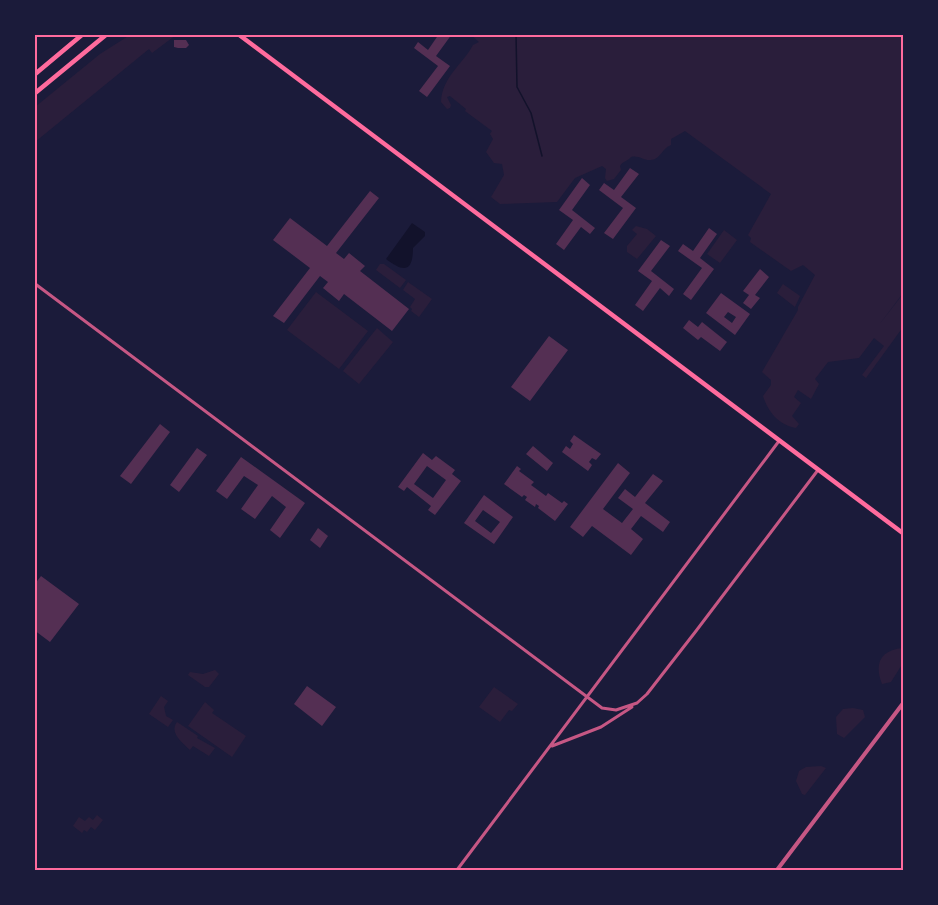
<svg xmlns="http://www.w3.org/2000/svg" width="938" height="905" font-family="'Exo 2',sans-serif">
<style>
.green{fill:#2a1e3b}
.water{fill:#12122b}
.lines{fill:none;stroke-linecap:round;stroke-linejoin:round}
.stream{stroke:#12122b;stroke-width:1.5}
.building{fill:#542f53;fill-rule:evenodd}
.minor{stroke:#c65784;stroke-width:3}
.tertiary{stroke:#c65784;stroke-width:4}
.secondary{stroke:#ff6b9d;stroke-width:4.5}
.primary{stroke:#ff6b9d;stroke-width:4.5}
.neatline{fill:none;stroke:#ff6b9d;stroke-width:2}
</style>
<rect width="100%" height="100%" fill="#1b1b3a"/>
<!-- green -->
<path class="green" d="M130 35H176L152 53 149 49 35 142V107L100 54Z
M471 35H903V293L879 325 903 294V327L866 378 862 375 884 346 874 338 859 358 828 362 815 379 819 384 811 399 798 390 794 397 801 403 792 416 799 424 796 428C779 425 768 412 763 396L771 385V380L762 372 798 310V307L815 275 803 265 791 271 750 242 751 238 748 235 771 194 685 131 671 139V145C662 148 661 159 651 160 644 161 639 155 631 157 628 161 623 161 620 166L621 170 614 179 607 181 605 178 606 169 602 166 575 178 557 202 500 204 491 197 504 175 502 164 494 163 486 152 493 139 490 134 492 131 465 111 466 109 450 96 447 97 451 105 450 108 447 109 441 102C442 77 463 64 473 45L479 42Z
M636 226 647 229 656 236 637 259 627 252V246L637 234 632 230Z
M724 230 737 240 720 263 707 254Z
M380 264H384L406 280 400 288 376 270Z
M408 282 432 299 419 317 411 311 412 309 410 307 415 299 403 290Z
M783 284 800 296 795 307 777 293Z
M316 292 368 331 339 369 287 330Z
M377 328 393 342 359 384 343 371Z
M903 648V663L891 682 882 684C874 664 880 650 903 648Z
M215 670 219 674 209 687H205L188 675 190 672 203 674Z
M494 687 518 704 512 711 509 710 500 722 479 707Z
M161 696 168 701 164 707 166 716 173 720 168 727 149 714Z
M205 702 214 710 212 713 246 736 232 757 188 726Z
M853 708 863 710 865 717 844 738 837 734 836 717 843 709Z
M177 722 198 736 197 738 215 748 209 756 193 746 190 750C182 742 169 733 177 722Z
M821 766 826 768 805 795 802 794 796 781 799 771 806 767Z
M97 815 103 820 95 830 91 827 87 832 84 830 82 833 73 826 79 817 85 821 89 817 93 820Z"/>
<!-- water -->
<path class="water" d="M412 223 425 232V236L413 248C413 273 403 272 386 259Z"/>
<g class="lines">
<!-- stream -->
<path class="stream" d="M516 34 517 87 531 113 542 156"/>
</g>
<!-- building -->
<path class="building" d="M439 34H452L436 56 450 66 427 97 419 91 438 66 414 48 418 42 428 50Z
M174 40H186L189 45 186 48H178L174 47Z
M630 168 639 174 621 197 636 208 613 239 604 233 623 208 599 190 604 183 614 190Z
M582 178 590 185 572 210 595 228 590 234 581 227 564 250 556 244 573 220 559 210Z
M370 191 379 198 336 253 344 259 349 253 365 266 360 271 409 309 392 331 344 294 339 301 323 288 328 282 320 276 284 323 273 316 310 268 273 240 290 218 327 246Z
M709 228 717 234 700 258 714 269 691 300 683 294 702 268 678 251 683 244 693 251Z
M661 240 670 246 651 271 674 289 669 296 660 288 643 311 635 305 652 281 638 271Z
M760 269 769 277 755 295 760 298 751 309 743 303 749 295 743 291Z
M721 293 750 314 735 335 706 313ZM728 312 736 317 732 323 724 317Z
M689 320 698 327 702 322 727 342 720 351 701 337 698 340 683 328Z
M549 336 568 350 530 401 511 387Z
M160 424 170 432 131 484 120 476Z
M574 435 601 454 596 460 592 458 589 462 592 465 588 471 562 452 566 446 570 449 573 444 570 441Z
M533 446 553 463 547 471 526 454Z
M197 448 207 455 179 492 170 485Z
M423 453 432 460 436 456 455 470 452 474 461 481 435 515 428 510 431 506 407 487 404 491 398 487ZM427 466 446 480 433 498 414 484Z
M241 457 305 503 280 538 270 530 286 507 272 496 255 519 241 509 258 485 244 476 227 499 216 491Z
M618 463 630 473 603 509 622 523 633 509 618 498 625 489 635 497 653 474 663 481 645 503 670 522 663 532 641 516 631 529 643 539 631 555 592 526 583 537 570 527Z
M517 466 521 469 519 471 534 482 531 485 546 496 548 493 562 503 564 501 568 504 555 521 538 508 539 506 536 504 535 507 525 500 527 497 524 495 522 497 504 484Z
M484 495 513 517 494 544 464 523ZM483 510 500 522 491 533 475 521Z
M318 528 328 536 320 548 310 540Z
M41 576 79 604 50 642 34 630V585Z
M307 686 336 707 322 726 294 704Z"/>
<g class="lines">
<!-- minor -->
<path class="minor" d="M34 283 602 708 616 710 637 703
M637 703 647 694 696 631 818 470
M552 746 601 727 632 707
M457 870 779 441"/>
<!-- tertiary -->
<path class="tertiary" d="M777 870 904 702"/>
<!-- secondary -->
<path class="secondary" d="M238 34 904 534"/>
<!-- primary -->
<path class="primary" d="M34 75 83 34
M34 94 107 34"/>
</g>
<!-- border -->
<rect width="938" height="905" fill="none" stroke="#1b1b3a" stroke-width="72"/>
<rect x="36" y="36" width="866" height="833" class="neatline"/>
</svg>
